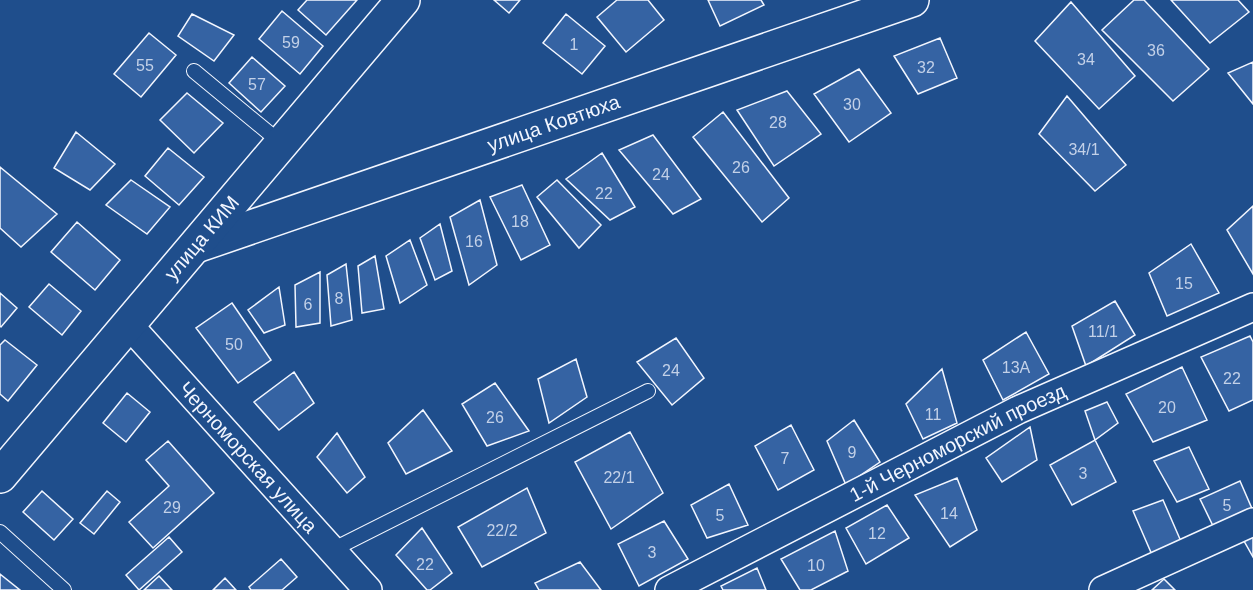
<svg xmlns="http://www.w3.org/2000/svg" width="1253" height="590" font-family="Arial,sans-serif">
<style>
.building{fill:#3563a3;stroke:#f2f6ff;stroke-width:1.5}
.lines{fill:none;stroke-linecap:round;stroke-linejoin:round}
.lane-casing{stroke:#f2f6ff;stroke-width:16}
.street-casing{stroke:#f2f6ff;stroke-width:30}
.secondary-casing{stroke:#f2f6ff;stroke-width:36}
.lane{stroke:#1f4e8c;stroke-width:14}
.street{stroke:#1f4e8c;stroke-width:27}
.secondary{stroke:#1f4e8c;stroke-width:33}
.labels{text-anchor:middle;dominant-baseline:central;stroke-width:4.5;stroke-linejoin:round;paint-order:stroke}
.number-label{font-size:16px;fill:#c3d1e8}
.street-label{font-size:20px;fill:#f2f6ff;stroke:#1f4e8c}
</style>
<rect width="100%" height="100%" fill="#1f4e8c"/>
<!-- building -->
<path class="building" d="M307 0H357L326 35 298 10Z
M494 0H520L509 13Z
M617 0H648L664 20 626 52 597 17Z
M708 0H761L764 5 720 26Z
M1134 0H1144L1209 69 1173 101 1102 30Z
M1171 0H1238L1249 12 1210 43Z
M1071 2 1135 76 1099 109 1035 41Z
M282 11 323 46 300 74 259 39Z
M192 14 234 35 214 61 178 36Z
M566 14 605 46 582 74 543 43Z
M149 33 176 55 141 97 114 74Z
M940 38 957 78 918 94 894 56Z
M252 57 285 86 261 112 229 83Z
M1253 62V104L1228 73Z
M859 69 891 113 849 142 814 94Z
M787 91 821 134 774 166 737 110Z
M187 93 223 123 194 153 160 120Z
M1067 96 1126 165 1095 191 1039 134Z
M723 112 789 198 762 222 693 137Z
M76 132 115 164 90 190 54 168Z
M653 135 701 199 673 214 619 150Z
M168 148 204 177 179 205 145 176Z
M602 153 635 207 610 220 566 179Z
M0 167 57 214 21 247 0 228Z
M131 180 170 207 147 234 106 205Z
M557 180 601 225 579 248 537 197Z
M522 185 550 245 521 260 490 197Z
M480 200 497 265 469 285 450 217Z
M1253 206V274L1227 230Z
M77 222 120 260 95 290 51 252Z
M440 224 452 271 435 280 420 238Z
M410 240 427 285 400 303 386 256Z
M1191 244 1219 293 1167 316 1149 273Z
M375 256 384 309 362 313 358 266Z
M346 264 352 320 331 326 327 275Z
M320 272V323L296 327 295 285Z
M49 284 81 311 62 335 29 307Z
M279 287 285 325 264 333 248 310Z
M0 293 17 308 1 327 0 326Z
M1115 301 1135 335 1086 366 1072 326Z
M232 303 271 360 238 383 196 328Z
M1026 332 1049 374 1003 400 983 360Z
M1250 336 1253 342V400L1229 411 1201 357Z
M676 338 704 378 672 405 637 362Z
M5 340 37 365 8 401 0 394V345Z
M576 359 587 397 549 423 538 379Z
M1182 367 1207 420 1153 442 1126 394Z
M942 369 957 423 923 439 906 404Z
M294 372 314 403 279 430 254 402Z
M495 383 529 431 487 446 462 404Z
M127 393 150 412 126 442 103 423Z
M1107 402 1118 423 1095 440 1085 411Z
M423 410 452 451 406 474 388 443Z
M854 420 880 462 846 485 827 441Z
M791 425 814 470 778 490 755 446Z
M1030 427 1037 460 1002 482 986 458Z
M630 432 663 493 611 529 575 462Z
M337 433 365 477 347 493 317 457Z
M1095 440 1116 482 1072 505 1050 465Z
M168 441 214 493 153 548 129 522 169 486 146 460Z
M1189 447 1209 489 1177 502 1154 461Z
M957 478 977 530 950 547 915 495Z
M1240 481 1253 511 1215 530 1200 499Z
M729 484 748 525 707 538 691 505Z
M527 488 546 533 482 567 458 527Z
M42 491 73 519 54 540 23 512Z
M107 491 120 502 94 534 80 523Z
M1163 500 1183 546 1153 557 1133 511Z
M887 505 909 538 866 564 846 528Z
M664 521 688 559 639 586 618 544Z
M422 528 452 573 430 590H427L396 555Z
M835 531 848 571 811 590H800L781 559Z
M1253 536V557L1244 541Z
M169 537 182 552 139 590 126 575Z
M281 559 297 577 282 590H251L249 587Z
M580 562 601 590H539L535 583Z
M757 568 766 590H723L721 586Z
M0 574 20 590H0Z
M159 576 172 590H144Z
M225 578 236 590H213Z
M1164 579 1175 590H1152Z"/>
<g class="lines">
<defs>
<path id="lane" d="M194 71 281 143
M0 532 64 590
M332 550 648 391"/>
<g id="street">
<path id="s1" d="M129 325 368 590"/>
<path id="s2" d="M669 590 1018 410 1253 307"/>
<path d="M1103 590 1253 522"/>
</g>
<g id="secondary">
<path id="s3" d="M196 246 912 0"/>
<path id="s4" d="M0 476 403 0"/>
</g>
</defs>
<!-- lane casing -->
<use href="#lane" class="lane-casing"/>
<!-- street casing -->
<use href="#street" class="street-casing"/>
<!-- secondary casing -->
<use href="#secondary" class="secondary-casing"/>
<!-- lane -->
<use href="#lane" class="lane"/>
<!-- street -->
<use href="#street" class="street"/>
<!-- secondary -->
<use href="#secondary" class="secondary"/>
</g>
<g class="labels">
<!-- number labels -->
<g class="number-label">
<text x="291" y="42">59</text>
<text x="574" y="44">1</text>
<text x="1156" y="50">36</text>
<text x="1086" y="59">34</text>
<text x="145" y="65">55</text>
<text x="926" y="67">32</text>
<text x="257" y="84">57</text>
<text x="852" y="104">30</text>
<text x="778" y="122">28</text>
<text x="1084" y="149">34/1</text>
<text x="741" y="167">26</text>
<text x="661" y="174">24</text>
<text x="604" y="193">22</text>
<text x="520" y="221">18</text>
<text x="474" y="241">16</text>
<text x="1184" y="283">15</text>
<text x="339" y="298">8</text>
<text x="308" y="304">6</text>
<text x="1103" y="331">11/1</text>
<text x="234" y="344">50</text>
<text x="1016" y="367">13А</text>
<text x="671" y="370">24</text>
<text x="1232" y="378">22</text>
<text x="1167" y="407">20</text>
<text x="933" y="414">11</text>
<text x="495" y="417">26</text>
<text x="852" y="452">9</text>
<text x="785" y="458">7</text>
<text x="1083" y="473">3</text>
<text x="619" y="477">22/1</text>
<text x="1227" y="505">5</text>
<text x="172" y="507">29</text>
<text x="949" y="513">14</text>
<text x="720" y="515">5</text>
<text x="502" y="530">22/2</text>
<text x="877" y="533">12</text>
<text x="652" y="552">3</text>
<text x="425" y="564">22</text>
<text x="816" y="565">10</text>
</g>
<!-- street labels -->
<g class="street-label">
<text stroke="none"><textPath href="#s3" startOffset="378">улица Ковтюха</textPath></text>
<text stroke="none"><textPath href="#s4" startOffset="312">улица КИМ</textPath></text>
<text stroke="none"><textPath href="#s2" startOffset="324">1-й Черноморский проезд</textPath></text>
<text stroke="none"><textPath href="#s1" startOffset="178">Черноморская улица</textPath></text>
</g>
</g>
</svg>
